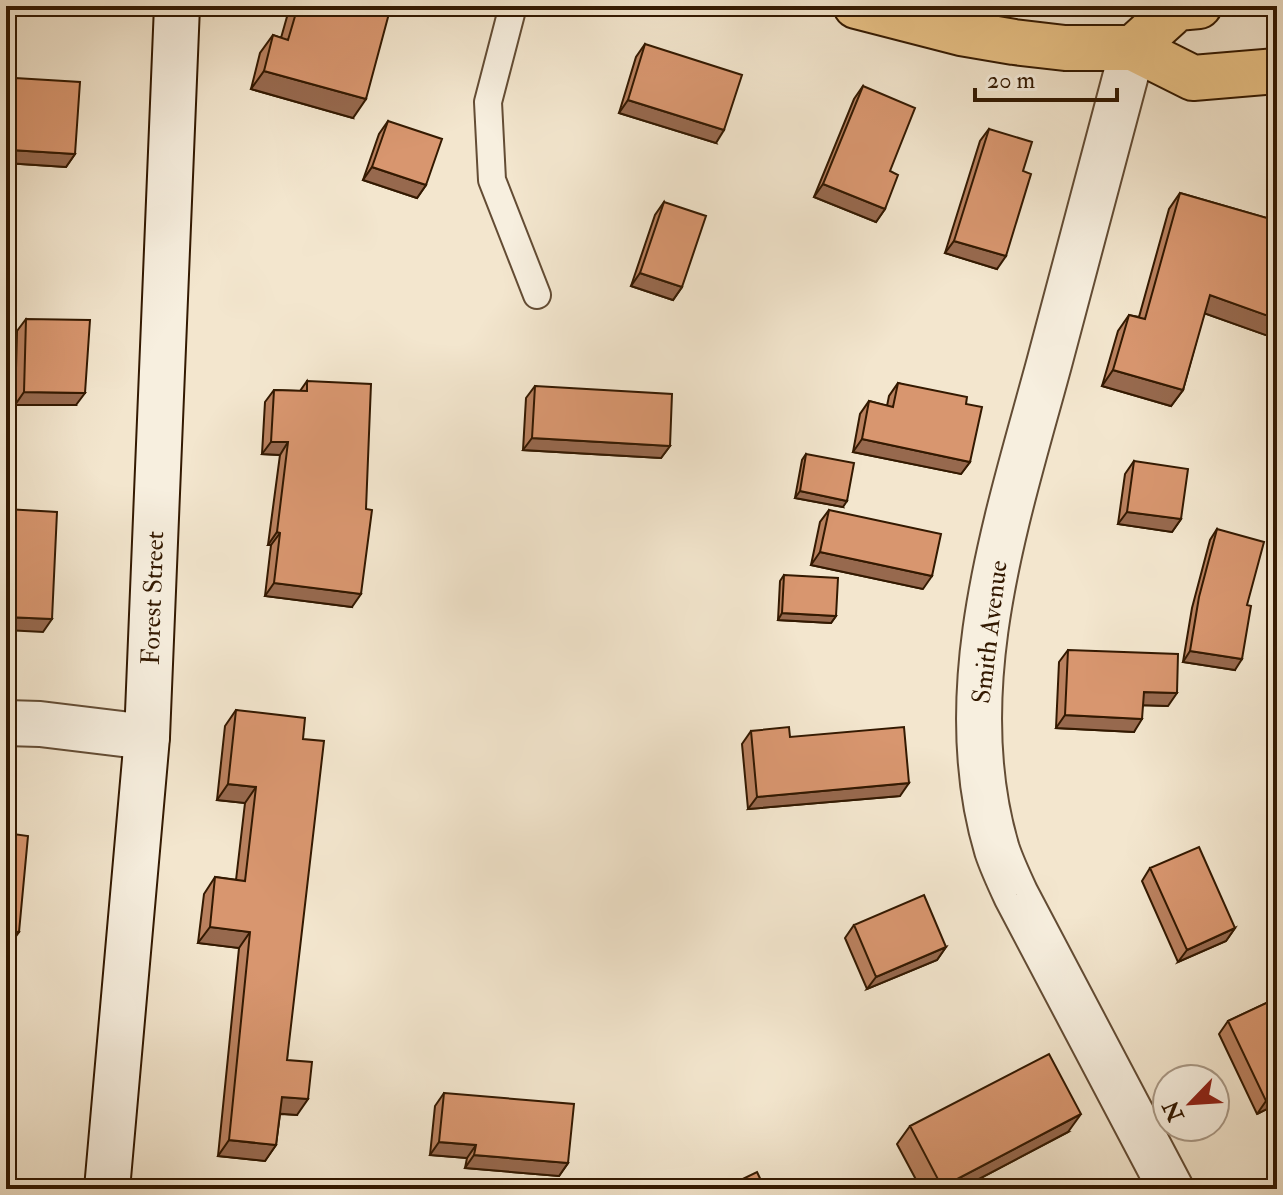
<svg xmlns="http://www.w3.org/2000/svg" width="1283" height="1195" font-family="'IM FELL Double Pica',serif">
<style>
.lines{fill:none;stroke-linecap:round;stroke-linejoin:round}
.lane-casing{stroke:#634c34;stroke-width:30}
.street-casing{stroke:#634c34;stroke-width:48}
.secondary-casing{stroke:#331901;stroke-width:48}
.primary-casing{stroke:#331901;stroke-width:48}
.lane{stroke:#f7efdf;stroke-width:26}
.street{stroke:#f7efdf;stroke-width:44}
.secondary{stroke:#f7efdf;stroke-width:44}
.primary{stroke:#eac387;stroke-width:44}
.wall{fill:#ba815f;stroke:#331901;stroke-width:2}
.shaded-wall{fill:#97694e;stroke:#331901;stroke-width:2}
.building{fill:#d8966f;stroke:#331901;stroke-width:2}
.labels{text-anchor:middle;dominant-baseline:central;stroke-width:6;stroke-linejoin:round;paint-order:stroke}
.street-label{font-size:26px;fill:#331901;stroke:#f7efdf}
</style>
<rect width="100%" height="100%" fill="#f3e6ce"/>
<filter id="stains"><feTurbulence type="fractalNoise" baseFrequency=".0025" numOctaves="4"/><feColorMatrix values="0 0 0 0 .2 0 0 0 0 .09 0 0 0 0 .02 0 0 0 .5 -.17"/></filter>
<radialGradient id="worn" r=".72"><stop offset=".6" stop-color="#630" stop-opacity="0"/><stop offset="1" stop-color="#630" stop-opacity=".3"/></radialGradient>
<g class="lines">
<defs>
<path id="lane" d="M513 6 488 102 492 180 537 295"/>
<path id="street" d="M1133 48C1105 153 1077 258 1049 364 1007 519 949 690 997 850 1002 865 1009 880 1016 895L1171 1189
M6 723 40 724 147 737"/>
<path id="secondary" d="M107 1189 147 737 177 6"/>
<path id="primary" d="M856 6 961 33 1014 42 1065 48H1133L1193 78 1277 71
M1133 48 1177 8 1199 6"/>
</defs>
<!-- lane casing -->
<use href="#lane" class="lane-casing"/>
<!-- street casing -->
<use href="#street" class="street-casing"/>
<!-- secondary casing -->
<use href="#secondary" class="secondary-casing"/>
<!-- primary casing -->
<use href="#primary" class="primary-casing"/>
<!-- lane -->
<use href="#lane" class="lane"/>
<!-- street -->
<use href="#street" class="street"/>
<!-- secondary -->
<use href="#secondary" class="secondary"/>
<!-- primary -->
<use href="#primary" class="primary"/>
</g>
<!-- wall -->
<path class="wall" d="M290 6H298L353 118 251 89 260 53 273 35 281 38Z
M645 44 716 143 619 113 636 57Z
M15 78 75 154 66 167 6 163V91Z
M863 86 890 171 885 209 876 222 814 197 854 99Z
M388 121 426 185 417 198 363 180 379 134Z
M989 129 1023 171 997 269 945 253 980 141Z
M1180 193 1277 221V339L1204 313 1183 390 1171 406 1102 386 1118 331 1129 315 1139 317 1169 209Z
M664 202 682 287 673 300 631 286 655 215Z
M26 319 76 405H15L17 331Z
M307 381 352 607 265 596 271 545H268L280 455 262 454 265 402 274 390 300 391Z
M898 383 966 404 970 462 961 474 853 452 860 414 869 401 887 406 889 396Z
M535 386 670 446 661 458 523 450 526 398Z
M806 454 843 507 795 498 802 460Z
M1134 461 1181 519 1172 532 1118 524 1125 474Z
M829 510 923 589 811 565 820 522Z
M1217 529 1247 605 1235 670 1183 662 1192 608 1210 540Z
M784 575 836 616 831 623 778 620 780 581Z
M1068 650 1168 706 1143 705 1134 732 1056 728 1059 662Z
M236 710 303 739 287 1060 297 1115 280 1114 276 1145 265 1161 218 1156 239 948 198 943 204 894 215 877 236 880 245 803 217 800 225 726Z
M751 731 900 796 748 809 742 744Z
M1150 868 1235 928 1226 941 1178 962 1142 881Z
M854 925 946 947 937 960 867 989 845 938Z
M1277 998V1104L1257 1114 1219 1034 1228 1021Z
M444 1093 568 1163 559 1176 465 1168 467 1158 430 1155 435 1106Z
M910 1126 1068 1132 960 1189H921L897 1144Z"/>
<!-- shaded-wall -->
<path class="shaded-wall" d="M264 71 366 99 353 118 251 89Z
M628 100 724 130 716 143 619 113Z
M11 150 75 154 66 167 6 163V156Z
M372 167 426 185 417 198 363 180Z
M823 184 885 209 876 222 814 197Z
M954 241 1006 256 997 269 945 253Z
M640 273 682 287 673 300 631 286Z
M1210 295 1277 319V339L1198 311Z
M1113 370 1183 390 1171 406 1102 386Z
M24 392 85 393 76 405H15Z
M532 438 670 446 661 458 523 450Z
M862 439 970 462 961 474 853 452Z
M271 442H288L280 455 262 454Z
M800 491 847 501 843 507 795 498Z
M1127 512 1181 519 1172 532 1118 524Z
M277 532 280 533 271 545H268Z
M820 552 932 576 923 589 811 565Z
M274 583 361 594 352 607 265 596Z
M782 613 836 616 831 623 778 620Z
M6 617 52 619 43 632 6 630Z
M1190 651 1242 659 1235 670 1183 662Z
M1144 692 1177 693 1168 706 1135 705Z
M1065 715 1142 719 1134 732 1056 728Z
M909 783 900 796 748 809 757 797Z
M228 784 256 787 245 803 217 800Z
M210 927 250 932 239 948 198 943Z
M1235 928 1226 941 1178 962 1187 950Z
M6 931 19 932 6 950Z
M946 947 937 960 867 989 876 977Z
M1277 1096V1104L1257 1114 1266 1101Z
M282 1097 308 1099 297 1115 271 1113Z
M1081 1114 1068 1132 960 1189H941L942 1187Z
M229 1140 276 1145 265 1161 218 1156Z
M439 1142 476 1145 467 1158 430 1155Z
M474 1155 568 1163 559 1176 465 1168Z"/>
<!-- building -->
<path class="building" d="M298 6H391L366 99 264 71 273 35 288 40Z
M645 44 742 75 724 130 628 100Z
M15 78 80 82 75 154 11 150Z
M863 86 915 108 890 171 898 175 885 209 823 184Z
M388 121 442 139 426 185 372 167Z
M989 129 1032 142 1023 171 1031 174 1006 256 954 241Z
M1180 193 1277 221V319L1210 295 1183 390 1113 370 1129 315 1145 319Z
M664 202 706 216 682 287 640 273Z
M26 319 90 320 85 393 24 392Z
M307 381 371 384 366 509 372 510 361 594 274 583 280 533 277 532 288 442H271L274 390 307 391Z
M898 383 967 397 966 404 982 407 970 462 862 439 869 401 893 407Z
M535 386 672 394 670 446 532 438Z
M806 454 854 463 847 501 800 491Z
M1134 461 1188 469 1181 519 1127 512Z
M6 509 57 512 52 619 6 617Z
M829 510 941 534 932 576 820 552Z
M1217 529 1264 542 1247 605 1251 606 1242 659 1190 651 1199 597Z
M784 575 838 578 836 616 782 613Z
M1068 650 1178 654 1177 693 1144 692 1142 719 1065 715Z
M236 710 305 718 303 739 324 741 287 1060 312 1062 308 1099 282 1097 276 1145 229 1140 250 932 210 927 215 877 245 881 256 787 228 784Z
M789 727 790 737 904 727 909 783 757 797 751 731Z
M6 833 28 836 19 932 6 931Z
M1199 847 1235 928 1187 950 1150 868Z
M924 895 946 947 876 977 854 925Z
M1277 998V1096L1266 1101 1228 1021Z
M1049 1054 1081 1114 942 1187 910 1126Z
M444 1093 574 1104 568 1163 474 1155 476 1145 439 1142Z
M757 1172 765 1189H722Z"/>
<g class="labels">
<!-- street labels -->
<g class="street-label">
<text transform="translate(153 598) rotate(-88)">Forest Street</text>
<text transform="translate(990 632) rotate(-83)">Smith Avenue</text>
</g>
</g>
<!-- margin -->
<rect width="1283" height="1195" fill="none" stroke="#f3e6ce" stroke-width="32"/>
<rect x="8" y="8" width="1267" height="1179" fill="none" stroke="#331901" stroke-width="4"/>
<rect x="16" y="16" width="1251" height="1163" fill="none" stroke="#331901" stroke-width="2"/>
<!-- north arrow -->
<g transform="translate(1191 1103) rotate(245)"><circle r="38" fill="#f7efdf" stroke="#a99986" stroke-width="2"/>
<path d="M0-6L14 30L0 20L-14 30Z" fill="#8f2418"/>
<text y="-12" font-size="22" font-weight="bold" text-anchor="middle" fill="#331901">N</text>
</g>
<!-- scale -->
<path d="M975 88v12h142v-12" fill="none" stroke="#331901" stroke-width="4"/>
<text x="987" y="88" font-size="24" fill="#331901" stroke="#f7efdf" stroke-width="6" paint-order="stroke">20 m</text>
<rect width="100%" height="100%" filter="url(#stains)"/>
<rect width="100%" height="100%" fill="url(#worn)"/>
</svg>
